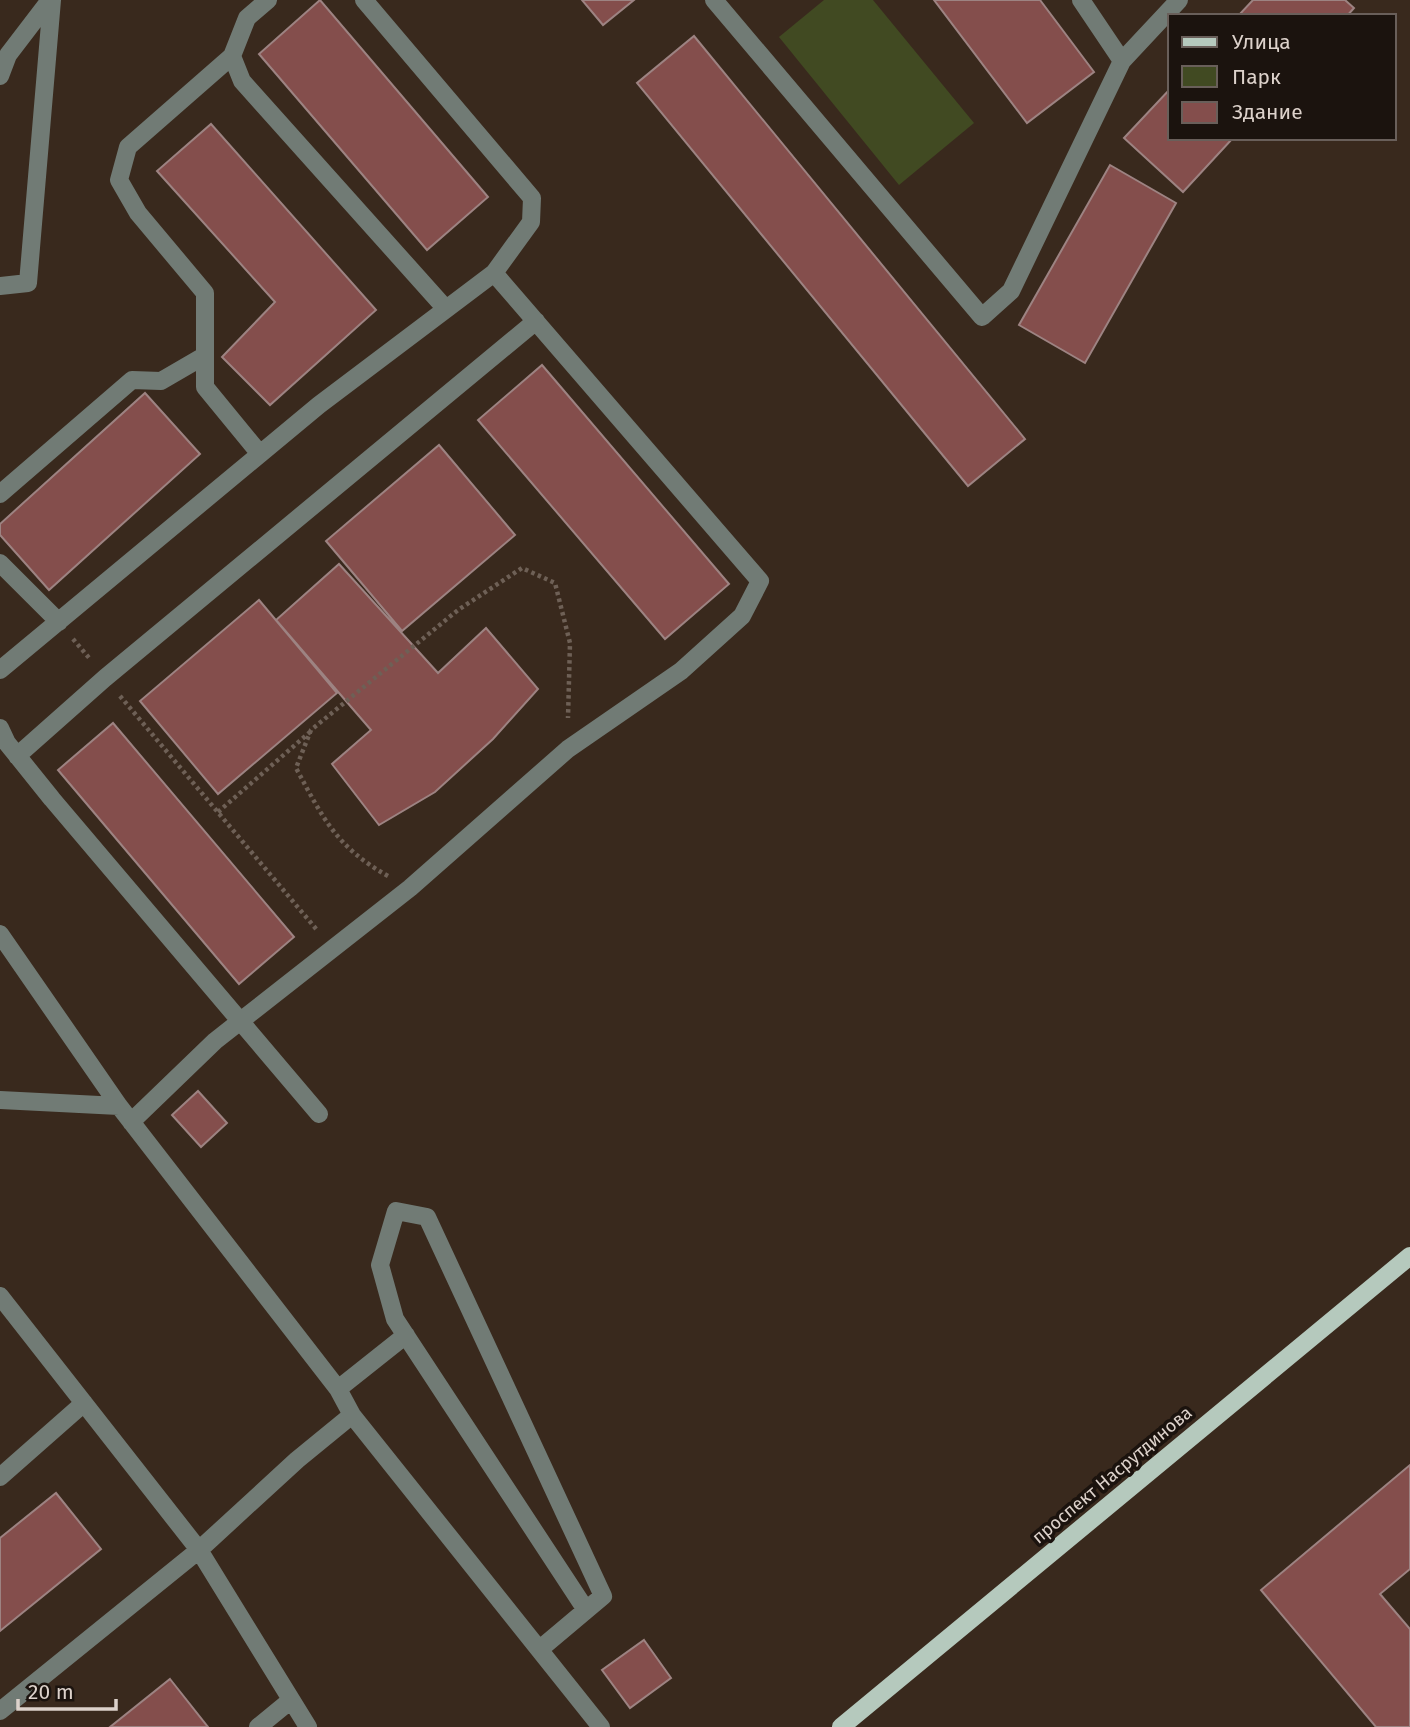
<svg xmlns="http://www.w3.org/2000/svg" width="1410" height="1727" font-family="'Fira Sans',sans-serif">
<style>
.green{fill:#414a22}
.building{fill:#844e4c;stroke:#9d8382;stroke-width:2}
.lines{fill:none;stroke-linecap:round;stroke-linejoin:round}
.path{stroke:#6e6056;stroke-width:4.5;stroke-dasharray:3.5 3.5;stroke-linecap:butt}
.minor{stroke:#717b75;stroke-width:18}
.major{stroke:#b5c9bd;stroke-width:18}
.labels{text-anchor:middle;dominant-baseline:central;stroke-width:7;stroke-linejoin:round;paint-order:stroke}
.street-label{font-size:18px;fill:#ddd2cb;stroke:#1b130e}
</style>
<rect width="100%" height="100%" fill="#39291d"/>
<!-- green -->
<path class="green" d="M824 0H873L974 123 899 185 779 37Z"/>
<!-- building -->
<path class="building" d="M320 0 488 197 427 250 259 54Z
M582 0H634L603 25Z
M934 0H1040L1094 72 1027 123Z
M1253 0H1345L1354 8 1347 16H1238Z
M694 36 1025 439 968 486 637 83Z
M1170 89V138H1233L1183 192 1124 138Z
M211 124 376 310 270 405 222 357 275 302 157 171Z
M1110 165 1176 203 1085 363 1019 325Z
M542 365 729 584 665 639 478 420Z
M145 393 200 454 49 590 0 535V524Z
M439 445 515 535 402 631 326 541Z
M339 564 438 673 486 628 538 689 493 739 435 792 379 825 332 764 371 730 276 620Z
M259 600 337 693 218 794 140 701Z
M113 723 294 937 239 984 58 770Z
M198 1091 227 1123 201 1147 172 1115Z
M1410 1465V1569L1380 1594 1410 1629V1727H1376L1261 1590Z
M56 1493 101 1549 0 1631V1538Z
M644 1640 671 1678 630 1708 602 1670Z
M170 1679 208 1727H110Z"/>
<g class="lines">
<!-- path -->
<path class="path" d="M73 639 90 659
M120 696 317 930
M218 812 310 732
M388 876C336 847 323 818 296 768L311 730 458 610 522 568 555 583 570 643 568 718"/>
<!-- minor -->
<path class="minor" d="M268 0 247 18 232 56 242 81 446 309
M364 0 532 198 531 222 494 273
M714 0 982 317 1011 291 1122 61 1179 0
M1081 0 1122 61
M232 56 128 147 119 180 138 213 205 293V387L260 454
M0 76 8 55 50 0
M0 286 28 283 52 0
M0 494 132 380 161 381 204 356
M0 563 59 622
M0 670 319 405 494 273 760 581 742 616 681 671 568 749 410 888 215 1041 131 1122
M0 728 7 743 52 799 319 1114
M17 756 105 678 536 321
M0 934 119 1106 338 1389 352 1415 601 1727
M0 1100 119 1106
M0 1296 199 1550 308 1727
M338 1389 406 1335
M0 1477 84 1403
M540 1649 603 1596 427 1217 396 1211 380 1265 395 1319 586 1610
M0 1711 199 1550 297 1460 352 1415
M258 1727 291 1700"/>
<!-- major -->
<path class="major" d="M841 1727 1410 1256"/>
</g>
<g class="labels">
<!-- street labels -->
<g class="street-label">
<text transform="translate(1112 1475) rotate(-40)">проспект Насрутдинова</text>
</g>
</g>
<!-- legend -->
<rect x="1168" y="14" width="228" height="126" fill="#1b130e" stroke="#695f5a" stroke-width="2"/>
<rect x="1182" y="37" width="35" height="10" fill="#b5c9bd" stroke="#695f5a" stroke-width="2"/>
<text x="1232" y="49" font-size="21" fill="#ddd2cb">Улица</text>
<rect x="1182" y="66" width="35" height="21" fill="#414a22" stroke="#695f5a" stroke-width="2"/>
<text x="1232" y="84" font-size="21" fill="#ddd2cb">Парк</text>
<rect x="1182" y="102" width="35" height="21" fill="#844e4c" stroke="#695f5a" stroke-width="2"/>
<text x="1232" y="119" font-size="21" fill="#ddd2cb">Здание</text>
<!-- scale -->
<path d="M18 1699v10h98v-10" fill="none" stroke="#ddd2cb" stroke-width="3.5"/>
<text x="28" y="1699" font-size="21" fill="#ddd2cb" stroke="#1b130e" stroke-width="5" paint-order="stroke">20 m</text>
</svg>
